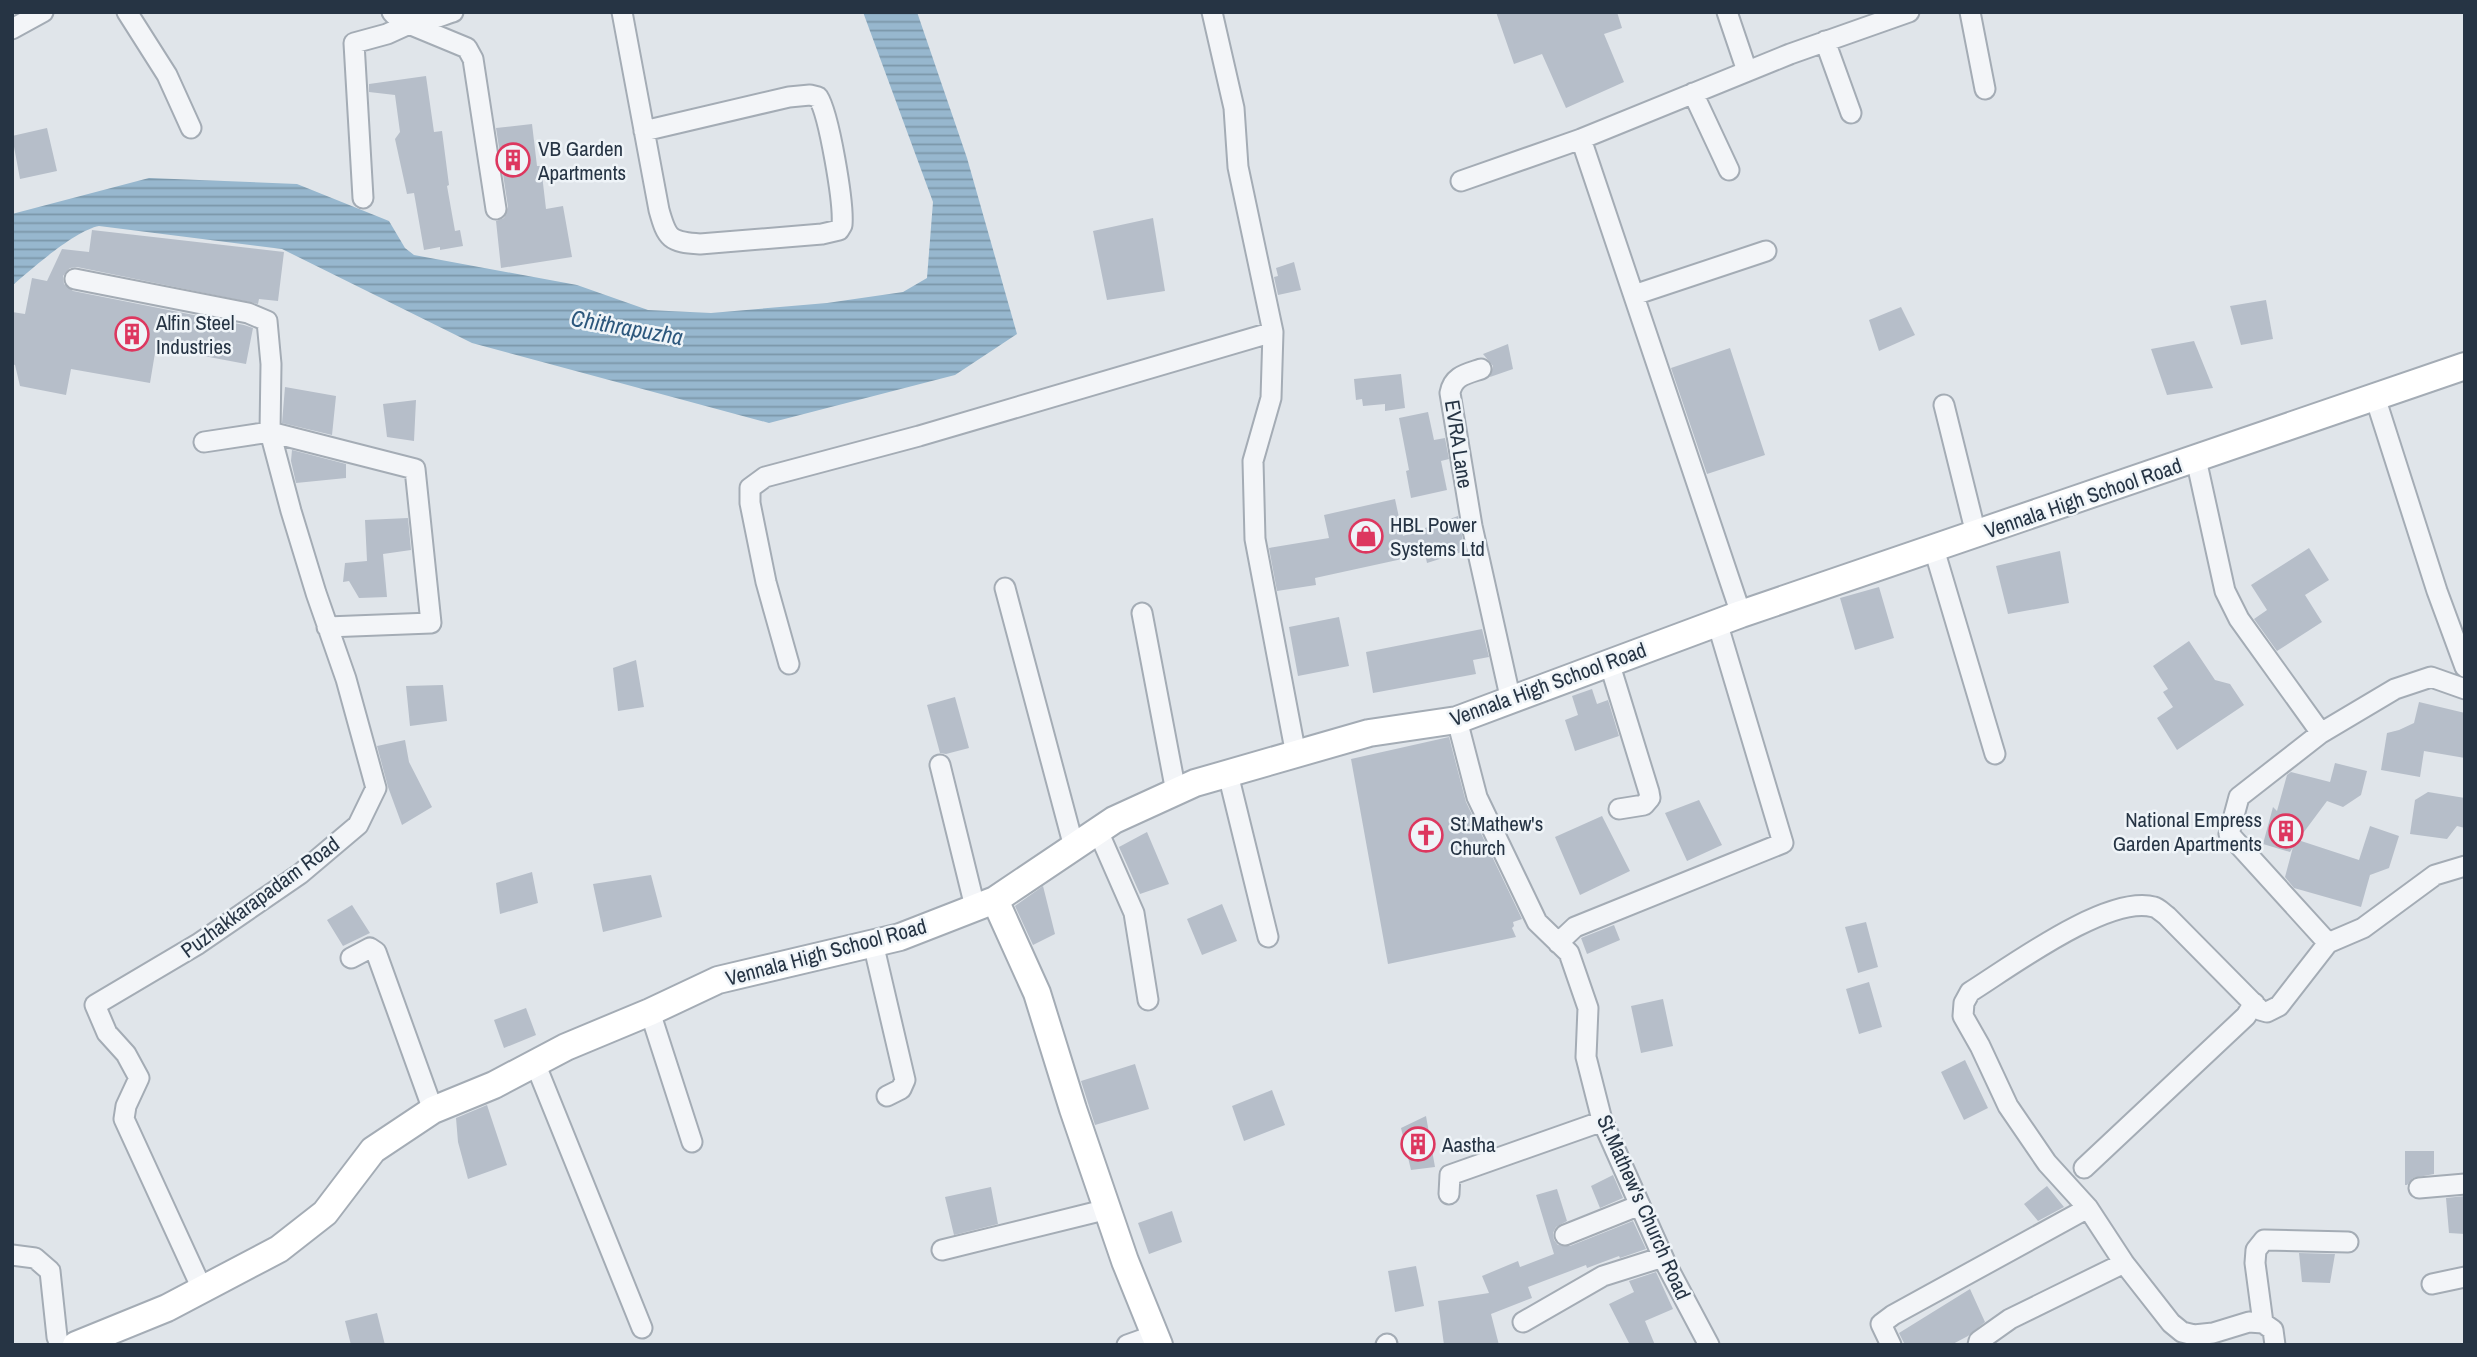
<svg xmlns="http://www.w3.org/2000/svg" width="2477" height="1357" font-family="'Archivo Narrow',sans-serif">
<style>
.water{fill:url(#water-rules)}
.building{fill:#b6bec9}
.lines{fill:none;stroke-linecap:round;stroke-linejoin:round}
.street-casing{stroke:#a4acb5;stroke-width:23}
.secondary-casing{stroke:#a4acb5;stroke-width:30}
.street{stroke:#f3f5f8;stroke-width:19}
.secondary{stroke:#fff;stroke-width:26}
.labels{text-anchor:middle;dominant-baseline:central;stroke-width:5;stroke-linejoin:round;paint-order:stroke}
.poi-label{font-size:21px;fill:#263444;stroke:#eff4f8;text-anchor:start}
.street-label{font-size:21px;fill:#263444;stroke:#eff4f8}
.water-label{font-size:23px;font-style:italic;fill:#2c577c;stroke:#eff4f8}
</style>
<defs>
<pattern id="water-rules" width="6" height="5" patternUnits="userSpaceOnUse" patternTransform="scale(1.75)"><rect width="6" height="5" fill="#97b7ce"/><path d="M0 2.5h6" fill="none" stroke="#7b96a9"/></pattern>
</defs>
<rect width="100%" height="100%" fill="#e0e5ea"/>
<!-- water -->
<path class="water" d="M863 12H917L967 158 1017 334 955 375 769 423 472 343 282 249 99 226C76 230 31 269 12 286V214L149 178 297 184 389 221 405 248 414 255 577 285 648 310 711 313 827 303 903 292 927 278 933 202Z"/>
<!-- building -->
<path class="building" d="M1496 12H1617L1622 28 1604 34 1624 82 1566 108 1542 54 1514 64Z
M426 76 434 132 442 131 449 185 447 186 455 231 460 230 463 246 440 250V247L424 250 414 193 407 194 395 139 400 132 395 95 369 92V84Z
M532 124 537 166H541L546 209 563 206 572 257 501 268 496 221 504 218 508 207 496 128Z
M47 128 57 171 20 179 12 136Z
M1153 218 1165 291 1107 300 1093 231Z
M92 230 284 252 278 301 259 299 258 304 77 267 70 268 63 276 64 284 73 291 244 325 253 328 246 364 156 347 150 383 71 369 66 395 20 386 15 365 12 364V312L25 314 32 278 47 281 62 249 89 252Z
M1294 262 1301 290 1278 295 1274 277 1278 276 1276 268Z
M2266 300 2273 339 2241 345 2230 306Z
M1901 307 1915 335 1879 351 1869 320Z
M2194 341 2213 388 2167 395 2151 349Z
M1508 344 1513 369 1490 377 1493 366 1483 354Z
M1730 348 1765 455 1707 474 1671 368Z
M1401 374 1405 408 1385 411V404L1363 406 1362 399 1356 400 1354 379Z
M285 387 336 396 332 435 282 423Z
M416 400 414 441 387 437 383 404Z
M1428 412 1434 440 1445 438 1449 459 1441 461 1447 490 1411 498 1406 471 1409 470 1399 418Z
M292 450 346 464V478L296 483 291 461Z
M1395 499 1403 536 1458 516 1465 551 1427 563 1425 554 1315 578 1316 585 1277 591 1269 548 1329 538 1324 515Z
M408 518 411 550 383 554 387 597 359 598 349 581 343 582 345 563 367 561 365 520Z
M2309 548 2329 580 2305 595 2322 622 2277 651 2254 619 2267 610 2251 585Z
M2060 551 2069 603 2008 614 1996 566Z
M1879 587 1894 638 1855 650 1840 598Z
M1339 617 1349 666 1298 676 1289 627Z
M1482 629 1489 657 1473 660 1476 674 1373 693 1366 652Z
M2189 641 2215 680 2230 684 2244 705 2177 750 2157 718 2173 707 2163 692 2168 689 2153 666Z
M636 660 644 707 618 711 613 668Z
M443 685 447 721 410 726 406 686Z
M1592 689 1597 704 1608 700 1619 736 1575 751 1565 720 1578 715 1572 696Z
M955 697 969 748 946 754 940 753 927 705Z
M2419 702 2465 713V758L2424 751 2420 777 2381 770 2387 733 2399 730 2414 723Z
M1449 737 1466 802 1522 919 1513 922 1514 926 1512 928 1516 937 1388 964 1351 759Z
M405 740 409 762 432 807 402 825 388 787 377 746Z
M2335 763 2367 771 2361 795 2343 807 2327 801 2298 840 2359 860 2370 826 2399 836 2389 868 2370 875 2361 907 2294 888 2285 877 2293 847 2290 852 2263 844 2273 807 2277 811 2287 775 2291 772 2330 782Z
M2428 792 2465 798V828L2457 826 2447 839 2410 834 2415 800Z
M1699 800 1722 845 1687 861 1665 813Z
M1602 816 1630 871 1580 895 1555 837Z
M1147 832 1169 884 1140 894 1119 847Z
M532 872 538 903 500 914 496 883Z
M651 875 662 917 603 932 593 884Z
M1043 886 1055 934 1033 945 1015 906Z
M1222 904 1237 941 1202 955 1187 919Z
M352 905 370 933 343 946 327 920Z
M1866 922 1878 967 1858 973 1845 927Z
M1614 925 1620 940 1587 954 1581 938Z
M1869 982 1882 1027 1859 1034 1846 989Z
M1663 999 1673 1046 1641 1053 1631 1006Z
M526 1008 536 1035 504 1048 494 1020Z
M1965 1060 1988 1108 1964 1120 1941 1072Z
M1135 1064 1149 1109 1095 1125 1081 1081Z
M1272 1090 1285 1125 1244 1141 1232 1106Z
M487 1105 507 1165 468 1179 458 1142 456 1118Z
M1426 1116 1435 1167 1411 1170 1401 1128Z
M2405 1151H2434V1174L2413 1178 2407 1185H2405Z
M1613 1175 1623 1198 1600 1208 1591 1186Z
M2047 1186 2064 1207 2038 1221 2024 1204Z
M991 1187 998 1224 954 1235 945 1197Z
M1557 1189 1567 1221 1556 1227 1553 1233 1554 1240 1558 1245 1570 1246 1633 1221 1646 1249 1620 1258 1619 1256 1587 1268 1586 1265 1528 1287 1532 1298 1491 1314 1499 1345H1444L1438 1301 1489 1293 1482 1276 1518 1261 1520 1267 1554 1254 1536 1195Z
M2465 1196V1234L2449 1233 2446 1198Z
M1172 1211 1182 1242 1149 1254 1138 1223Z
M2299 1253 2335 1254 2330 1283 2302 1282Z
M1416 1266 1424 1306 1395 1312 1388 1271Z
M1656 1272 1673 1309 1645 1321 1655 1345H1630L1609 1304 1634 1292 1629 1281Z
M1970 1289 1985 1322 1968 1336 1951 1345H1905L1899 1333Z
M377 1313 385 1345H351L345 1321Z"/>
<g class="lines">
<defs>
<path id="street" d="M127 12 167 75 191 128
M392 12C408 32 433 18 453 12
M622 12 659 210C667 239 670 242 700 244L822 234 839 230 842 225C844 203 829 114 818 97L810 95 789 97 644 131
M1212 12 1234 108 1238 167 1273 332 1271 398 1253 461 1255 539 1296 755
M1727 12 1747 71
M1970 12 1985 89
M12 29 43 12
M1825 41 1851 113
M1693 93 1729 170
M1581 139 1741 614
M1461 181 1581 139 1790 54 1909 12
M363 198 354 43 387 34 409 24 467 48 473 59 496 209
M75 279 248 313 267 321 271 364 270 432 415 469 431 623 327 627
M1634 295 1766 251
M1481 369C1466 374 1453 376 1450 393L1472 526 1511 701
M2375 397 2437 591 2465 667
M1944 405 1976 534
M2196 459 2225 591 2239 619 2321 733 2239 797 2229 834 2328 943
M1934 549 1995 754
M1005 588 1074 847
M1142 613 1176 792
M1609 662 1649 792 1650 798 1644 805 1619 809
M789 664 766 582 750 503V488L765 477 919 436 1273 332
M1457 720 1477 797 1537 922 1569 953 1588 1008 1586 1057 1602 1120 1667 1266 1709 1345
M2321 733 2395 689 2431 677 2465 689
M940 765 975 907
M1228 774 1268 937
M1098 831 1134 913 1148 1000
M873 943 905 1080 901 1089 887 1096
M1558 943 1575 927 1783 843 1717 622
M351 958 370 948 376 952 433 1110
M650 1012 692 1142
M535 1063 642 1328
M2084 1168 2246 1016 2254 1003
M2419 1188 2465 1184
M1449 1194 1450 1175 1603 1121
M1565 1235 1640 1205
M942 1250 1108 1209
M12 1255 35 1258 50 1271 57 1337 60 1345
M2432 1284 2465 1277
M203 1291 124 1119 126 1106 139 1078 126 1054 107 1033 95 1005 198 944 300 874 358 825 376 788 346 679 316 593 291 511 270 432 204 442
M1523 1322 1603 1276 1663 1257
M2263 1323 2255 1263 2256 1250 2264 1240 2348 1242
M1127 1345 1155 1335
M1386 1345 1387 1344
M1891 1345 1881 1324 1893 1315 2088 1208
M1978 1345 1979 1341 2010 1319 2124 1263
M2275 1345 2273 1330 2263 1323 2249 1322 2213 1333 2194 1335 2182 1332 2171 1323 2124 1263 2088 1208 2047 1163 2008 1106 1980 1046 1963 1016 1964 1003 1970 992C2010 967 2108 894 2154 907 2158 908 2163 913 2167 916L2260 1010 2267 1012 2279 1006 2328 943 2363 928 2435 875 2465 866"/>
<path id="secondary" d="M995 900 1037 993 1073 1109 1125 1261 1159 1345
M76 1345 167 1308 279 1249 325 1213 373 1150 433 1110 494 1085 566 1047 650 1012 718 980 900 937 995 900 1114 820 1195 783 1369 733 1457 720 1741 614 2465 366"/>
</defs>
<!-- street casing -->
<use href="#street" class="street-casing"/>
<!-- secondary casing -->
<use href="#secondary" class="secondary-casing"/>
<!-- street -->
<use href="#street" class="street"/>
<!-- secondary -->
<use href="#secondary" class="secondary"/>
</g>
<!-- icons -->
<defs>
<symbol id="building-ring" viewBox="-11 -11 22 22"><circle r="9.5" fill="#eff4f8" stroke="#dd375f" stroke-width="1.5"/><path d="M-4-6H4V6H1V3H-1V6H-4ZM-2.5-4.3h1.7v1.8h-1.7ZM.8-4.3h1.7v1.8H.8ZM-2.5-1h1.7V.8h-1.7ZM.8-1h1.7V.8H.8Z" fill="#dd375f"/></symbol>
<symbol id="shop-ring" viewBox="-11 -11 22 22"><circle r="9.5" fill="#eff4f8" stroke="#dd375f" stroke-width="1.5"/><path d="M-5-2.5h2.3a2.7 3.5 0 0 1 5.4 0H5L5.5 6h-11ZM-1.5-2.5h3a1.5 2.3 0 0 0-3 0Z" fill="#dd375f"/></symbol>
<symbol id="church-ring" viewBox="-11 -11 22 22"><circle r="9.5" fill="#eff4f8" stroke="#dd375f" stroke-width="1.5"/><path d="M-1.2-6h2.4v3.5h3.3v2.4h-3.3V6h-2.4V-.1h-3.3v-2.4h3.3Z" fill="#dd375f"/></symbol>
</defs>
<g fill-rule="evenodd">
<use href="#building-ring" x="494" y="141" width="38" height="38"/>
<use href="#building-ring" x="113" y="315" width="38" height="38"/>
<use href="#shop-ring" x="1347" y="517" width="38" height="38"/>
<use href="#building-ring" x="2267" y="812" width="38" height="38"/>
<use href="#church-ring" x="1407" y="816" width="38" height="38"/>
<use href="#building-ring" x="1399" y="1125" width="38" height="38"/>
</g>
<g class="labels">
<!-- poi labels -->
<g class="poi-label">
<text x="538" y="148">VB Garden<tspan x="538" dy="24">Apartments</tspan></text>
<text x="156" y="322">Alfin Steel<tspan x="156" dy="24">Industries</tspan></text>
<text x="1390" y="524">HBL Power<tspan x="1390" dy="24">Systems Ltd</tspan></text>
<text x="2262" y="819" text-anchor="end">National Empress<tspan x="2262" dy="24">Garden Apartments</tspan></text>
<text x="1450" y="823">St.Mathew's<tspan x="1450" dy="24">Church</tspan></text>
<text x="1442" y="1144">Aastha</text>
</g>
<!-- street labels -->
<g class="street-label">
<text transform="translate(1459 444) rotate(81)">EVRA Lane</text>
<text transform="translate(2083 498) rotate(-19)">Vennala High School Road</text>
<text transform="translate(1548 684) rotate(-20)">Vennala High School Road</text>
<text transform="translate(260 897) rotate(-36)">Puzhakkarapadam Road</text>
<text transform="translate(826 952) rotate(-15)">Vennala High School Road</text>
<text transform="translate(1644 1207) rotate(66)">St.Mathew's Church Road</text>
</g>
<!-- water labels -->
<g class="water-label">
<text transform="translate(627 327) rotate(10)">Chithrapuzha</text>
</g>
</g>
<!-- border -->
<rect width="2477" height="1357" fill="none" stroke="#263444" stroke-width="28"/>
</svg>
